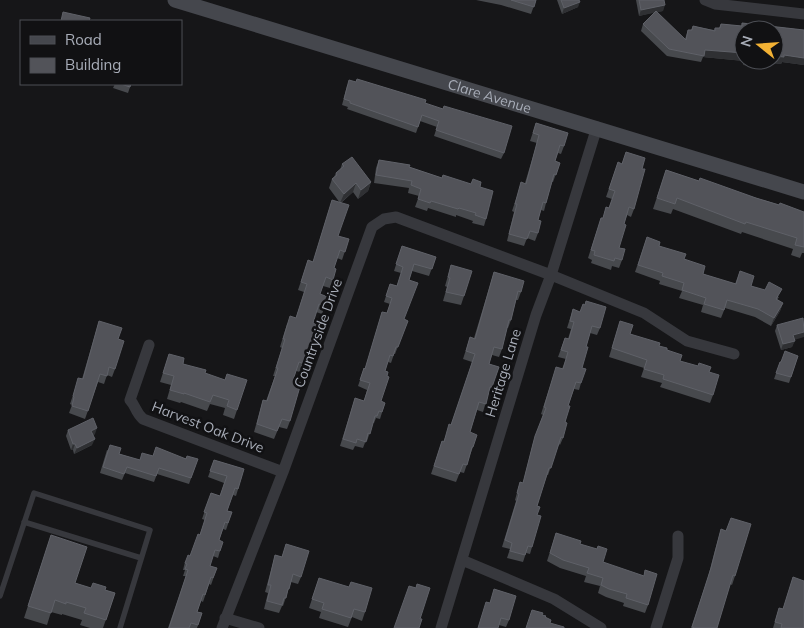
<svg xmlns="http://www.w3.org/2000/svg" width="804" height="628" font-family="Mulish,sans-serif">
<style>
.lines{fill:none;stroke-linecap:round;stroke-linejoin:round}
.lane{stroke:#37383d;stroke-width:5.5}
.street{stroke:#37383d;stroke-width:11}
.secondary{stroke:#45474d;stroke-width:15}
.wall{fill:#47494d;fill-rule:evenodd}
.shaded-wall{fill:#2f3033}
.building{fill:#525359;stroke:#5f6168}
.labels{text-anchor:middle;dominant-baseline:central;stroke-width:5;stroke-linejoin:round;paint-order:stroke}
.street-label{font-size:14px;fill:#a8adb8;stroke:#111113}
</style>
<rect width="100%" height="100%" fill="#161618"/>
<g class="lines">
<!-- lane -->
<path class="lane" d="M24 522 141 558
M0 596 34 493 150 530 120 628"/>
<!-- street -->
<path class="street" d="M705 0 715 4 804 14
M149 345 130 400C136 406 135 412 143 419L283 472
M462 560 554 599 601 628
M225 618 259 628
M222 628 283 472 372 227 384 219 396 217 551 275 644 313 687 341 734 354
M441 628 536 315 551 275 597 127
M656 628 678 558V536"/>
<!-- secondary -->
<path class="secondary" id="s1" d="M175 0 804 192"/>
</g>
<!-- wall -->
<path class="wall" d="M476 0H536L531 14 501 5Z
M557 0H579L578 7 562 14Z
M636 0H664L663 11 656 12 685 39 688 30H691L693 26 714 30 715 28H719L721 24 741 26 742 23 804 30V65L782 62 781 64 756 61 754 66 743 65 744 61 703 57 701 62 667 56 641 31 643 24 655 12 639 16ZM744 30 774 60H744Z
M115 84H131L128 93 113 88Z
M347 86 425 103 504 153 501 159 434 136 437 127 420 121 416 133 347 109 348 107 342 105Z
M536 123 564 146 561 154 558 153 555 161 560 163 553 182H552L546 203 544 211 541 210 538 220V233L535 241 527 238 524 246 507 241 514 212 512 211 519 190 525 183 537 143 530 141Z
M626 152 642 169 634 209 631 217 627 215 624 224 619 248 622 260 619 268 612 266 611 270 591 263 592 260 588 258 601 218H603L606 207 609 208 612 199 606 197 615 171 622 164Z
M379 160 409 167 442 178 480 187 486 219 484 226 472 223 473 221 456 215V217L428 208 427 211 415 207 419 196 408 193 409 188 374 183 376 168Z
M342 164 371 182 368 191 358 199 353 192 341 203 338 236 349 239 342 260 337 258 334 268 336 269 330 288 323 286 320 294 328 297 322 314 316 312 313 323 307 365 304 373 296 371 293 380 290 421 287 429 279 427 274 439 254 432 263 400 266 401 275 376H273L282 348 280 347 287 324 296 318 304 292 298 290 308 260 313 262 332 200 340 203 329 188 332 179 334 177 336 173 340 170Z
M666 170 699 181 804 212V253H802L800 258 791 255 793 249 742 232 741 234 673 209 671 214 653 209Z
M647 237 659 246 684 259 703 274 735 284 740 271 751 286 779 297 777 300 783 303 780 311 771 326 755 317 725 308 721 318 701 312 703 305 679 298 682 291 659 284 660 281 635 272Z
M402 246 436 257 429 276 412 271 409 280 404 319 408 321 395 354H394L391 363 388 362 385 371 381 401 385 403 380 419 376 418 374 423H373L367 441 366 440 363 448 355 446 353 450 340 446 355 398 364 401 367 390 358 386 364 368 365 369 382 312 387 313 390 304 384 302 390 284 397 286 401 273 394 271Z
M451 265 464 296 461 305 443 301 447 287 445 286Z
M494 272 521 292 518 300H516L511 320 508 328H507L502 349 499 357 492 355 489 364 499 367 488 395 483 412 477 410 470 432 473 447 470 455 464 473 460 472 456 482 431 474 442 441 443 442 451 425 472 362 463 359 470 337 474 338Z
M573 309 600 328 597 335 590 333 586 347 582 368 581 383 579 390 574 389 568 406 563 438 560 445 559 444 548 475H547L537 506V515L532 547 530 554 526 553 523 562 507 558 510 549 502 547 516 501 515 500 518 489 520 482 523 483 533 443 543 415 541 414 554 374 562 369 566 359 558 357 565 338 568 339 571 329 567 328Z
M99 321 118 339 115 369 112 377 107 375 104 384 98 382 85 419 69 413 72 405 70 404 76 386 82 379Z
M620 321 630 334 659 346 667 350 680 361 709 372 713 395 710 403 660 387 662 383 641 377 644 368 609 357Z
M777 325 794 340 792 347 781 350 775 331Z
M169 354 183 364 205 373 237 410 234 419 223 415 225 408 210 404 207 411 181 402 180 403 167 399 171 385 160 382Z
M798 356 789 383 774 379 780 362H781Z
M68 430 95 434 93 435 92 445 74 454 73 450H71L66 436Z
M107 450 139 460 152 456 198 459 189 484 157 474 154 482 125 473 122 480 100 473Z
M214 460 244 469 236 496 233 495 227 511 232 512 226 530 223 529 219 540 220 551 218 558 213 556 210 566 217 568 211 585 209 584 203 602 201 601 197 612 202 613 197 628H168L186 576H183L185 570H183L185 562 190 556 200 534 205 520 202 519 211 493 220 496 224 483 208 477Z
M721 529 735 576 732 585 730 584 717 628H691L708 577 715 550Z
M556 533 580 544 603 562 648 605 645 613 623 606 624 603 606 597 598 593 600 586 584 582 586 576 560 568 547 561Z
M51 535 75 583 91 588 105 590 115 593 103 628H90L80 625 82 620 62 614V615L51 612 47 625 24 618Z
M286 544 301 577 298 584 291 582 283 606H282L279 613 264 609 268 593 265 592 273 563 275 555 282 557Z
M793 577 804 628H773L779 608 783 609Z
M319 578 365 612 362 621 352 617 348 627 319 618 321 612 309 608Z
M483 609 509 620 506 627 499 625Z"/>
<!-- shaded-wall -->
<path class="shaded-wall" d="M580 2 578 7 562 14 564 8Z
M665 5 663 11 639 16 641 10Z
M705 50 744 53V61L703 57Z
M784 55 804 58V65L782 62 781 64 756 61 754 66 743 65 745 60H774V56Z
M371 182 368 191 358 199 361 190Z
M356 183 353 192 340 203 344 194Z
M783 303 780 311 771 326 774 318Z
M804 332V337L791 341 793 335Z
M795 341 792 347 781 350 783 344Z
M97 428 95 434 89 437 91 431Z
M95 439 92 445 74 454 77 448Z
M73 444H75L73 450H71Z"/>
<!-- building -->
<path class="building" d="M511 0H536L534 7Z
M561 0H579L580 2 564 8Z
M639 0H664L665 5 641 10Z
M656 11 686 40 688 30H692L693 26 715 31V28H720L721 24 742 26V23L804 30V58L784 55V57L774 56V30H744V53L705 50 704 56 669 49 643 24Z
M63 12 90 18 89 21H61Z
M357 79 426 100 425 103 443 109 444 106 512 126 504 153 436 130 439 121 422 115 418 127 350 103V101L344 99 349 80 356 82Z
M121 84H131L130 87Z
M536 123 568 133 564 146 560 145 555 161 560 163 556 175 554 174 546 203 543 202 538 220 541 221 538 233 530 231 527 239 509 234 517 204H515L521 182 526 184 539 135 533 133Z
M626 152 645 158 642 169H645L634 209 629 207 624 224 626 225 619 248 625 249 622 260 615 258 614 261 594 255 595 251 591 250 601 218H603L606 207 609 208 615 191 609 189 618 162 622 164Z
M352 157 371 182 361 190 356 183 344 194 332 179 337 175 336 173 344 166 342 164Z
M379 160 410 165 409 167 442 178 443 175 471 184 473 179 481 182 480 187 493 191 486 219 475 215 476 213 459 208 458 209 431 201 430 203 418 199 421 189 411 185 412 181 376 175Z
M666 170 699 181 700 178 756 198 779 205 780 203 804 212V247L795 245 797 238 746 222 745 224 677 198 675 204 657 198Z
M332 200 349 205 338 236 349 239 345 252 340 250 334 268 336 269 333 280 326 277 320 294 328 297 325 306 319 304 313 323 319 325 307 365 299 362 293 380 301 383 290 421 282 419 277 431 257 424 263 400 267 401 278 368H276L285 339H283L290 316 296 318 307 284 301 282 308 260 313 262Z
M647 237 660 242 659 246 686 254 684 259 705 266 703 274 736 284 740 271 754 276 751 286 765 290 769 282 782 289 776 299 783 303 774 318 758 309 727 300 724 310 704 304 706 298 682 290 684 283 662 276 663 273 638 265Z
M402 246 436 257 432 269 414 264 409 280 418 283 404 319 408 321 398 347H396L393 356 390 355 385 371 388 372 387 376 389 377 381 401 385 403 382 412 379 411 377 416H375L370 434 368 433 366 442 357 439 356 443 343 439 355 398 364 401 370 383 360 380 364 368 365 369 382 312 387 313 392 298 386 296 390 284 397 286 403 267 396 264Z
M451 265 472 271 464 296 446 292 450 278 448 277Z
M494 272 524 281 521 292 518 291 511 320H509L502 349 494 347 489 364 499 367 492 387H490L486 404 479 402 470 432 477 435 473 447H472L467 465 463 464 459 474 434 466 442 441 444 442 449 424 451 425 475 354 466 351 470 337 475 339Z
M586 301 606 307 600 328 592 326 586 347H588L582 368 586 369 581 383 576 382 568 406H570L565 422 567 423 563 438 561 437 551 468H549L537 506 540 507 537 515 541 516 532 547 528 546 525 555 510 551 512 543 505 540 519 494 517 493 520 482 523 483 535 436 546 408 544 407 556 367 563 369 568 352 561 350 565 338 569 339 574 322 570 321 573 309 580 312 583 304 585 305Z
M803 318 804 332 793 335 795 341 783 344 777 325Z
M99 321 122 328 118 339 124 341 115 369 109 367 107 376 100 374 88 411 72 406 74 397 73 396 78 378 83 379Z
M620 321 633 325 630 334 660 343 659 346 667 348V350L682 355 680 361 698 366 699 363 711 367 709 372 719 375 713 395 663 379 664 375 644 369 647 360 612 348Z
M785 351 798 356 791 377 776 373 780 362H781Z
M169 354 184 358 183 364 206 370 205 373 225 380 227 374 247 380 237 410 227 406 229 400 213 395 210 402 184 393V394L170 390 174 376 163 373Z
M93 418 97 428 91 431 95 439 77 448 75 444H73L68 430Z
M110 445 121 448 119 454 140 460 142 453 153 456 156 447 186 459 187 456 198 459 191 478 159 468 156 476 127 467 124 474 103 467Z
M214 460 244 469 238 489 235 488 227 511 232 512 228 523 225 522 219 540 223 542 220 551 215 550 210 566 217 568 213 578 211 577 205 595 203 594 197 612 202 613 198 625 191 623 189 628H169L188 570 185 569 187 564 185 563 188 555 190 556 198 534 200 535 207 513 204 512 211 493 220 496 227 476 210 471Z
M731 518 751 524 735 576 733 575 717 628H695L692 627 711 568 721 529 726 531Z
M556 533 581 541 580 544 597 549 598 546 607 549 603 562 644 576 645 570 657 574 648 605 626 598 627 594 609 589 601 585 603 578 587 573 589 568 563 560 550 553Z
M51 535 87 547 75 583 91 588 93 583 106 587 105 590 115 593 106 620 84 613 86 608 66 602V604L55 600 51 613 28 606Z
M286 544 309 551 301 577 293 574 289 589H288L286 598H284L282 605 267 601 271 585H268L275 555 282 557Z
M793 577 804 581V628H781L782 624 775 622 779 608 783 609Z
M319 578 349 587 351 582 372 588 365 612 354 609 351 618 322 609 324 603 312 599Z
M417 584 430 588 420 619H422L419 628H394L409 586 416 588Z
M494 589 516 596 509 620 501 618 498 628H478L486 602 490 603Z
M532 610 543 613 542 615 546 616 545 617 551 620 550 623 564 627V628H526Z"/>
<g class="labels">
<!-- street labels -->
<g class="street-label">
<text stroke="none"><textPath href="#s1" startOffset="329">Clare Avenue</textPath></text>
<text transform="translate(318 333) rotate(-70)">Countryside Drive</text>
<text transform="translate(503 373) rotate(-73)">Heritage Lane</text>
<text transform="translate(208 427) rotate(21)">Harvest Oak Drive</text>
</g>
</g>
<!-- legend -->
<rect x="20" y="20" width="162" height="65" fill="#111113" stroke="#4d4f55"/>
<rect x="30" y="36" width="25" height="8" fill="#45474d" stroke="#4d4f55"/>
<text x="65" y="45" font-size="15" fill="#a8adb8">Road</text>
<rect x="30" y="58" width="25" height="15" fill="#525359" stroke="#4d4f55"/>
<text x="65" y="70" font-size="15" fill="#a8adb8">Building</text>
<!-- north arrow -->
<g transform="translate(759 45) rotate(287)"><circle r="24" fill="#111113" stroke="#4d4f55"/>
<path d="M0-4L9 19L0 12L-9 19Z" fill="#f2b134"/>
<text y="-8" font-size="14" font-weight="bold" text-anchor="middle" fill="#a8adb8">N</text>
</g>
</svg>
